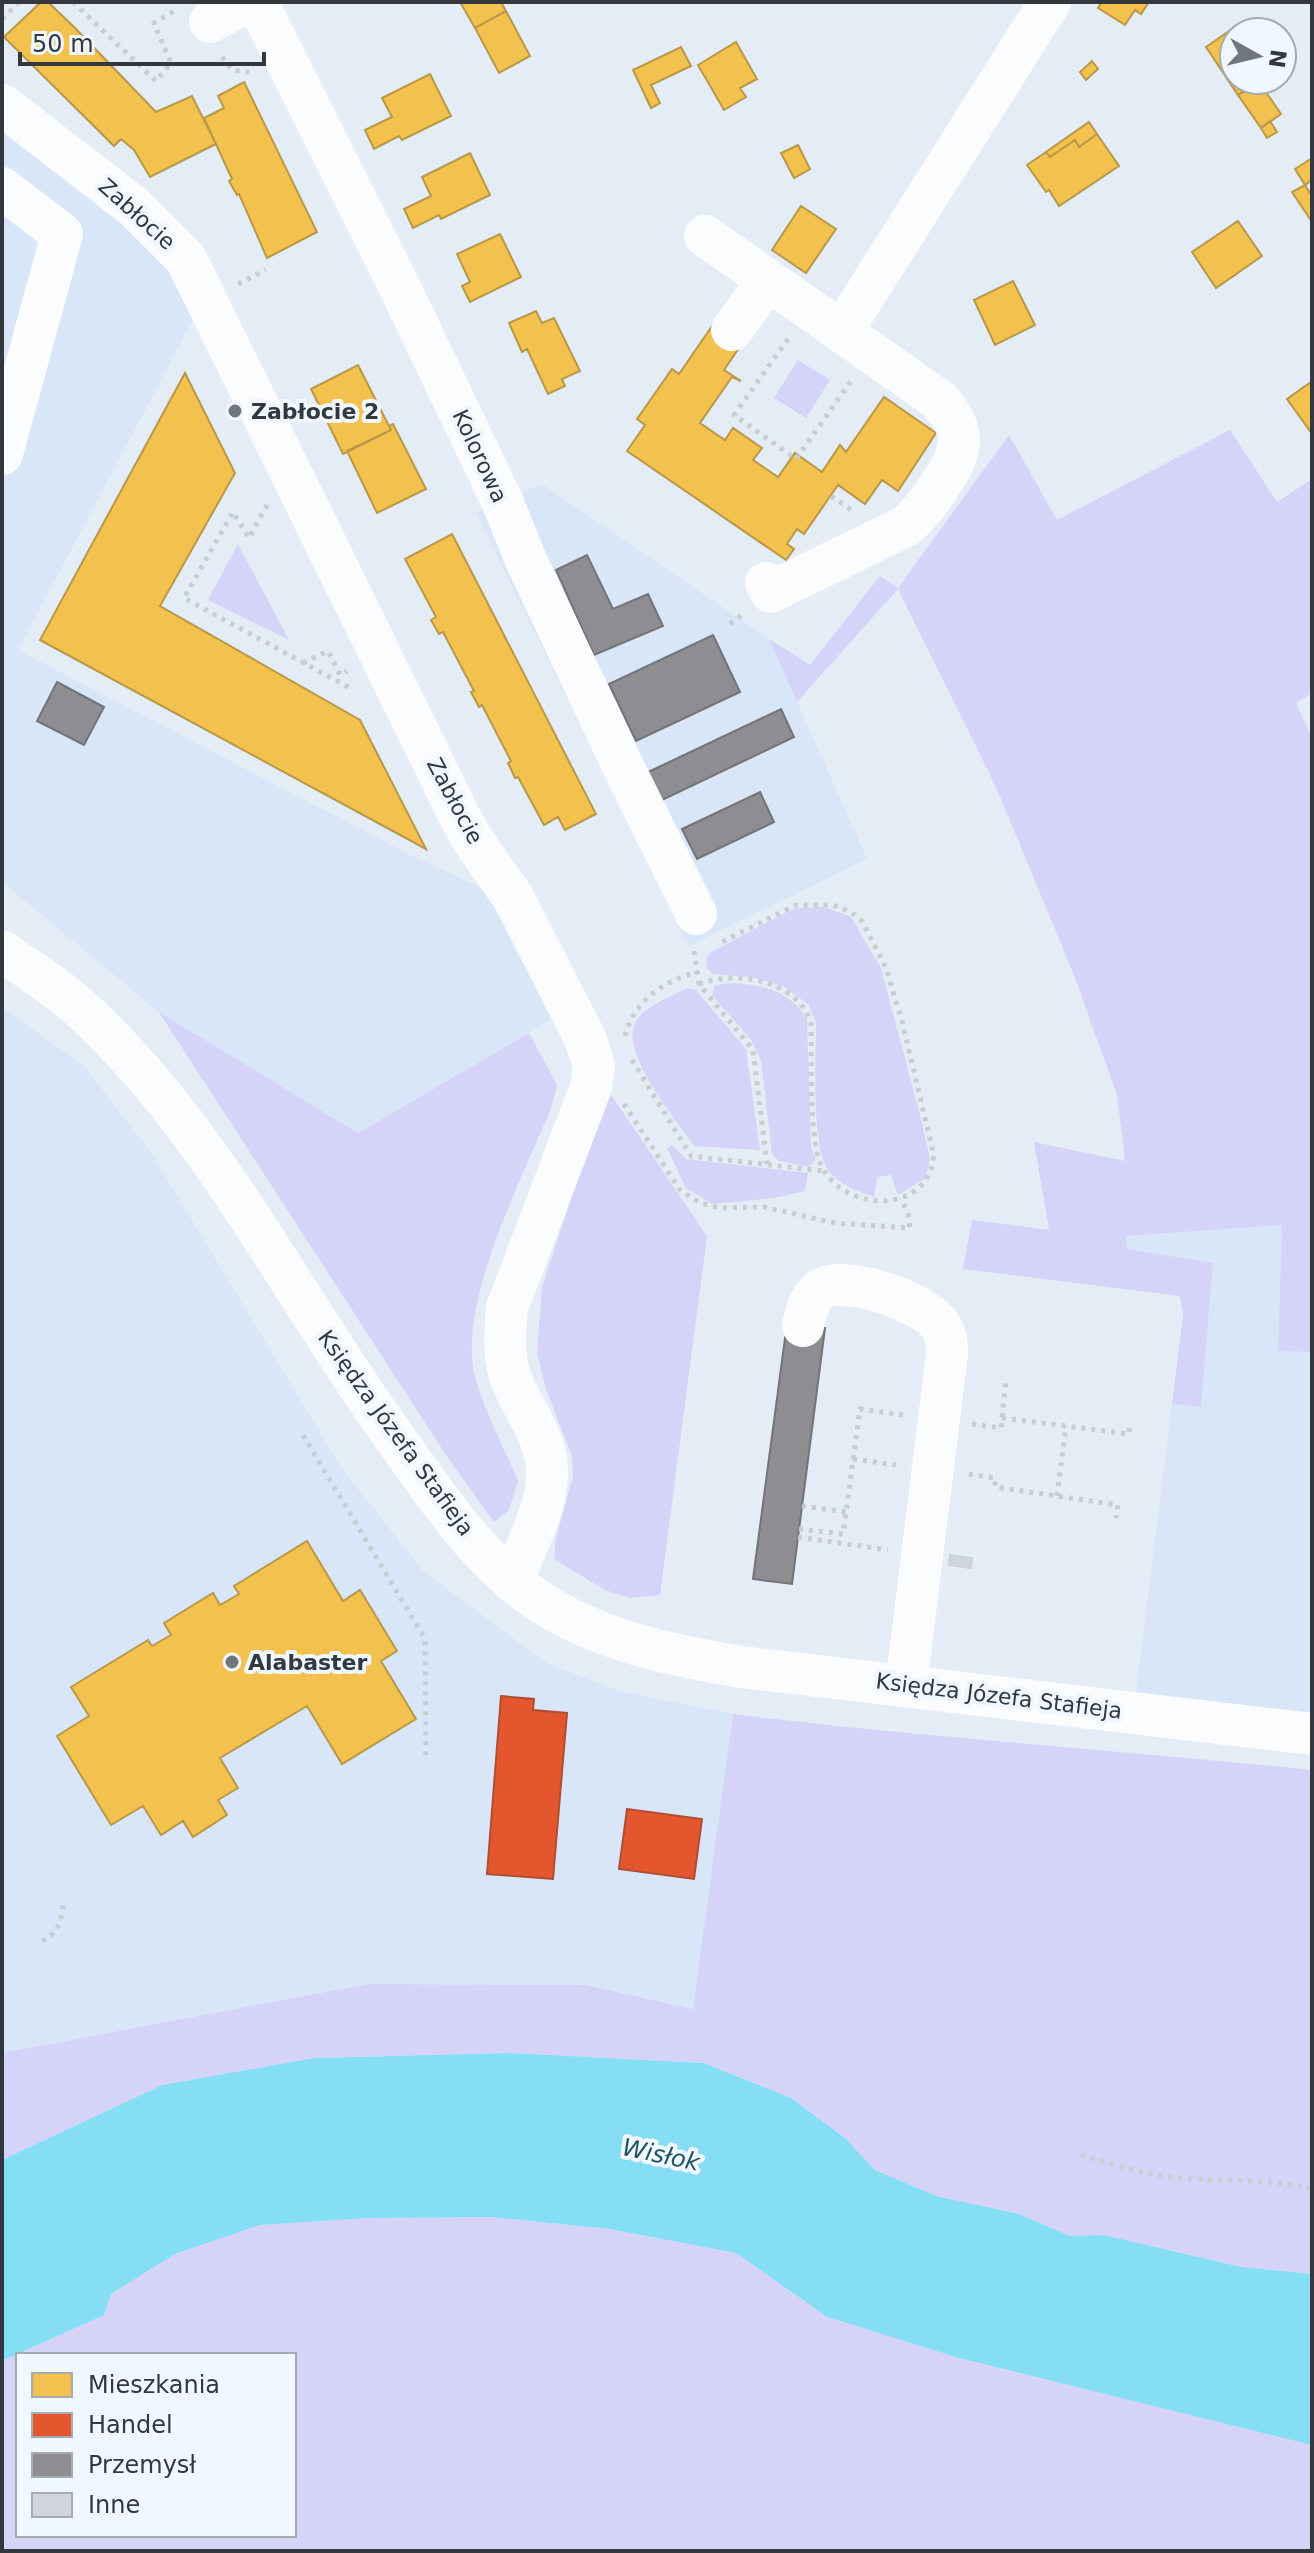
<svg xmlns="http://www.w3.org/2000/svg" width="1314" height="2553" font-family="'DejaVu Sans',sans-serif">
<style>
.built{fill:#d8e6f7}
.green{fill:#d5d4f8;fill-rule:evenodd}
.water{fill:#86def4}
.homes{fill:#f2c14e;stroke:#b89849;stroke-width:2}
.shops{fill:#e4572e;stroke:#af4e33;stroke-width:2}
.industry{fill:#8d8d92;stroke:#727479;stroke-width:2}
.building{fill:#d0d5dd;stroke:#cdd2da;stroke-width:2}
.lines{fill:none;stroke-linecap:round;stroke-linejoin:round}
.path{stroke:#c9cdd0;stroke-width:5;stroke-dasharray:4 6;stroke-linecap:butt}
.minor{stroke:#fbfcfe;stroke-width:42}
.poi-dot{fill:#70777e;stroke:#f1f7fe;stroke-width:3}
.labels{text-anchor:middle;dominant-baseline:central;stroke-width:8;stroke-linejoin:round;paint-order:stroke}
.street-label{font-size:22px;fill:#32383e;stroke:#f1f7fe}
.poi-label{font-size:22px;font-weight:bold;fill:#32383e;stroke:#f1f7fe;text-anchor:start}
.water-label{font-size:24px;font-style:italic;fill:#1f545f;stroke:#f1f7fe}
</style>
<rect width="100%" height="100%" fill="#e4ecf5"/>
<!-- built -->
<path class="built" d="M2 123 128 219 172 274 195 316 18 650 410 855 484 889 500 908 555 1017 358 1133 159 1012 2 882Z
M542 484 769 639 867 859 688 946 476 513Z
M2 1007 84 1066 152 1154 342 1469 424 1572 548 1664 622 1692 733 1714 694 2009 586 1985 368 1984 2 2053Z
M1282 1225 1278 1351 1312 1352V1716L1136 1693 1172 1404 1201 1407 1213 1263 1127 1249 1125 1236Z"/>
<!-- green -->
<path class="green" d="M798 360 830 380 806 418 774 398Z
M1230 430 1277 502 1312 479V693L1296 703 1312 738V1352L1278 1351 1282 1225 1126 1236 1127 1249 1213 1263 1201 1407 1172 1404 1183 1315 1180 1296 963 1269 972 1220 1049 1230 1034 1142 1125 1161 1117 1095 1074 975 996 787 898 589 797 702 769 639 810 665 880 576 898 588 1009 435 1057 520Z
M238 544 289 640 208 600Z
M824 907 851 917 881 968 921 1119 930 1160 926 1178 898 1195 891 1175 877 1177 874 1197C857 1191 837 1184 827 1168 811 1139 816 1059 816 1024L809 1005 783 986 750 977 713 974 707 968 706 960 710 953 787 912 797 908Z
M733 983C763 985 790 991 807 1019L811 1147 816 1159 809 1167 779 1161 772 1154 761 1060 751 1040 712 995 715 985Z
M687 988 696 990 746 1049 760 1150 694 1146C677 1120 620 1054 635 1023 644 1006 671 997 687 988Z
M159 1012 358 1133 529 1033 557 1085 551 1108C523 1177 459 1299 474 1372 482 1406 504 1448 518 1481L509 1510 494 1522 448 1458Z
M607 1089 707 1236 660 1595 630 1598 605 1590 554 1559 556 1538 573 1476 572 1456 546 1389 537 1353 542 1287Z
M672 1145 686 1159 808 1173 805 1191 774 1198 712 1204 686 1188 667 1148Z
M733 1714C926 1738 1119 1750 1312 1770V2274L1241 2267 1104 2235 1070 2236 1019 2214 936 2196 875 2170 845 2138 791 2098 704 2063 510 2053 314 2058 162 2085 2 2160V2053L368 1984 586 1985 693 2009Z
M490 2217 609 2229 736 2253 827 2317 959 2358 1312 2445V2551H2V2361L104 2315 111 2294 175 2254 260 2225 370 2218ZM18 2355H294V2535H18Z"/>
<!-- water -->
<path class="water" d="M510 2053 704 2063 791 2098 845 2138 875 2170 936 2196 1019 2214 1070 2236 1104 2235 1241 2267 1312 2274V2445L959 2358 827 2317 736 2253 609 2229 490 2217 370 2218 260 2225 175 2254 111 2294 104 2315 2 2361V2160L162 2085 314 2058Z"/>
<!-- homes -->
<path class="homes" d="M41 2H48L74 27 156 112 192 96 216 144 150 177 134 150 121 139 114 146 4 37Z
M460 2H501L506 11 475 28Z
M1102 2H1149L1141 14 1135 10 1125 25 1098 8Z
M506 11 530 56 499 73 475 28Z
M1238 25 1243 32H1234V80H1261L1238 95 1206 47Z
M736 42 757 79 740 88 746 97 724 110 698 65Z
M681 47 691 66 651 85 660 103 651 108 633 70Z
M1092 61 1098 69 1086 80 1080 72Z
M430 74 451 116 402 140 399 136 374 149 365 130 392 117 382 98Z
M244 82 317 232 267 258 239 194 237 195 229 181 232 179 204 118 224 108 218 96Z
M1259 82 1281 114 1261 128 1238 95Z
M1270 121 1277 132 1267 138 1261 128Z
M1089 122 1097 134 1079 147 1075 140 1050 157 1046 152Z
M1097 134 1119 166 1059 206 1049 190 1046 192 1027 165 1046 152 1050 157 1075 140 1079 147Z
M798 145 810 169 794 178 781 153Z
M470 153 490 195 441 219 439 215 413 228 404 209 431 196 422 177Z
M1312 158V180L1305 185 1295 169Z
M1305 185 1312 196V222L1292 192Z
M801 206 836 229 806 273 772 250Z
M1238 221 1262 256 1216 288 1192 252Z
M500 234 521 277 470 302 462 286 470 282 457 254Z
M1013 281 1035 325 995 345 974 300Z
M536 311 542 323 554 318 580 371 562 379 565 386 548 394 527 349 522 352 509 323Z
M712 326 741 345 724 370 741 381 732 377 700 423 725 440 733 428 762 448 753 460 778 477 795 453 822 472 840 445 846 452 884 397 936 433 898 491 882 480 865 504 838 485 804 534 797 529 787 544 794 549 786 560 627 451 645 425 637 419 672 369 679 374Z
M358 365 391 430 343 454 311 389Z
M185 373 235 473 160 606 360 720 426 849 40 640Z
M1311 382 1312 384V434L1287 399Z
M235 405 241 411 234 417 229 410Z
M393 424 426 489 377 513 347 451 391 430 389 426Z
M452 534 596 814 565 830 558 817 544 825 518 777 515 778 508 763 511 761 482 705 479 707 471 692 474 691 443 632 439 634 431 620 436 617 405 559Z
M307 1541 343 1601 360 1590 397 1651 381 1661 416 1719 342 1764 307 1706 220 1758 238 1788 218 1800 227 1815 193 1837 183 1821 161 1835 143 1806 111 1825 57 1736 89 1716 71 1687 148 1640 152 1646 171 1635 164 1623 213 1593 220 1605 239 1594 234 1586Z"/>
<!-- shops -->
<path class="shops" d="M501 1696 534 1699 533 1710 567 1713 553 1879 487 1874Z
M627 1809 702 1819 694 1879 619 1869Z"/>
<!-- industry -->
<path class="industry" d="M587 555 613 609 648 594 663 626 594 655 556 570Z
M713 635 740 692 636 741 609 684Z
M57 682 104 707 84 745 37 721Z
M781 709 794 737 658 802 644 774Z
M760 792 774 822 697 859 682 829Z
M787 1323 825 1328 792 1584 753 1579Z"/>
<!-- building -->
<path class="building" d="M950 1555 972 1558 971 1568 949 1565Z"/>
<g class="lines">
<!-- path -->
<path class="path" d="M73 2 156 81 171 63 154 23 174 11
M2 19 19 2
M222 57 232 70 249 72
M238 284 266 270
M788 339 734 415 796 459 851 381
M831 496 853 511
M267 505 249 538 233 512 184 598 352 689
M730 624 742 615
M303 663 328 651 340 675 347 671
M694 951 699 984 753 1050 767 1164
M699 984C738 970 797 980 811 1023 812 1056 808 1144 823 1169 848 1213 928 1214 934 1156L902 1021 886 968 862 921 851 912 833 905H796L722 942
M625 1036C635 1000 663 981 698 972
M632 1060 691 1156 823 1171
M624 1104 680 1190 700 1203 720 1208 764 1207 835 1223 910 1228 908 1214 901 1198
M1002 1418 1129 1434 1130 1422
M972 1424 1001 1428 1006 1381
M303 1435 425 1639 426 1759
M853 1459 896 1465
M969 1474 995 1478V1487L1118 1505 1116 1518
M1057 1496 1066 1426
M802 1506 846 1512
M799 1529 843 1534 860 1409 903 1415
M798 1537 888 1550
M42 1941C58 1933 61 1923 63 1905
M2 1951 3 1952
M1081 2155C1115 2165 1148 2176 1183 2178 1227 2182 1268 2178 1312 2189"/>
<!-- minor -->
<path class="minor" d="M257 2 400 288 503 503 525 558 619 758 696 914
M210 22 247 2
M2 105 133 206 186 259 461 819 474 842 513 897 586 1040 594 1066 591 1087 507 1308C505 1331 503 1353 510 1376 521 1408 545 1433 547 1468 549 1506 526 1546 512 1581
M2 188 62 234 2 454
M705 236 939 400C970 433 961 455 938 488 928 503 919 515 906 526L771 592 766 583
M732 330 768 280
M842 331 1050 2
M2 951C28 969 57 987 80 1008 213 1129 292 1297 397 1441 438 1498 477 1558 536 1599 596 1640 670 1655 741 1667L1312 1734
M803 1326C805 1313 811 1293 823 1288 849 1276 923 1302 939 1324 946 1333 947 1343 947 1354L906 1686"/>
</g>
<!-- markers -->
<g class="poi-dot">
<circle cx="235" cy="411" r="8"/>
<circle cx="232" cy="1662" r="8"/>
</g>
<g class="labels">
<!-- street labels -->
<g class="street-label">
<text transform="translate(137 214) rotate(42)">Zabłocie</text>
<text transform="translate(480 456) rotate(65)">Kolorowa</text>
<text transform="translate(455 801) rotate(62)">Zabłocie</text>
<text transform="translate(396 1433) rotate(54)">Księdza Józefa Stafieja</text>
<text transform="translate(999 1696) rotate(7)">Księdza Józefa Stafieja</text>
</g>
<!-- poi labels -->
<g class="poi-label">
<text x="251" y="411">Zabłocie 2</text>
<text x="248" y="1662">Alabaster</text>
</g>
<!-- water labels -->
<g class="water-label">
<text transform="translate(661 2155) rotate(12)">Wisłok</text>
</g>
</g>
<!-- border -->
<rect width="1314" height="2553" fill="none" stroke="#32383e" stroke-width="8"/>
<!-- legend -->
<rect x="16" y="2353" width="280" height="184" fill="#f1f7fe" stroke="#a5abb1" stroke-width="2"/>
<rect x="32" y="2373" width="40" height="24" fill="#f2c14e" stroke="#a5abb1" stroke-width="2"/>
<text x="88" y="2393" font-size="24" fill="#32383e">Mieszkania</text>
<rect x="32" y="2413" width="40" height="24" fill="#e4572e" stroke="#a5abb1" stroke-width="2"/>
<text x="88" y="2433" font-size="24" fill="#32383e">Handel</text>
<rect x="32" y="2453" width="40" height="24" fill="#8d8d92" stroke="#a5abb1" stroke-width="2"/>
<text x="88" y="2473" font-size="24" fill="#32383e">Przemysł</text>
<rect x="32" y="2493" width="40" height="24" fill="#d0d5dd" stroke="#a5abb1" stroke-width="2"/>
<text x="88" y="2513" font-size="24" fill="#32383e">Inne</text>
<!-- north arrow -->
<g transform="translate(1258 56) rotate(98)"><circle r="38" fill="#f1f7fe" stroke="#a5abb1" stroke-width="2"/>
<path d="M0-6L14 30L0 20L-14 30Z" fill="#70777e"/>
<text y="-12" font-size="22" font-weight="bold" text-anchor="middle" fill="#32383e">N</text>
</g>
<!-- scale -->
<path d="M20 52v12h244v-12" fill="none" stroke="#32383e" stroke-width="4"/>
<text x="32" y="52" font-size="24" fill="#32383e" stroke="#f1f7fe" stroke-width="6" paint-order="stroke">50 m</text>
</svg>
